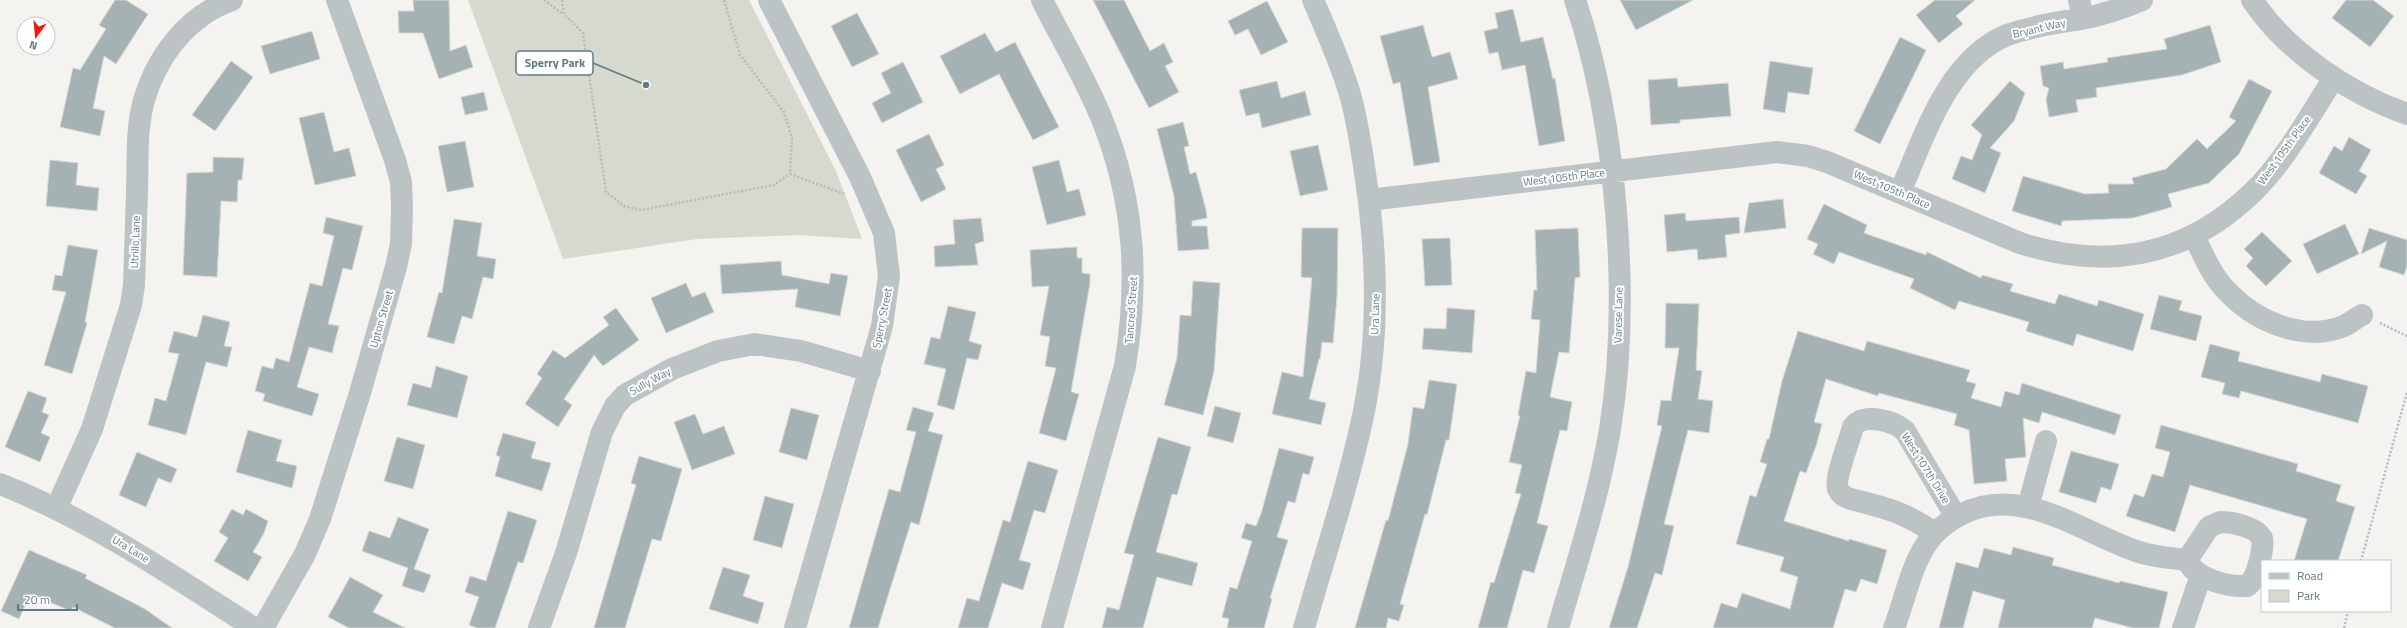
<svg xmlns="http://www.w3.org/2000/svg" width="2407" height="628" font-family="'Titillium Web',sans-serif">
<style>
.green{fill:#d5d9ce}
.building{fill:#a4b2b4;stroke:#d5d5d2}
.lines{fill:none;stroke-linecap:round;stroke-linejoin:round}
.path{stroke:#b6bbbc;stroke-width:2.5;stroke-dasharray:2 2;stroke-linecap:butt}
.street{stroke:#bcc3c5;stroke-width:22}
.labels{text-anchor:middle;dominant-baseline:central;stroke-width:4;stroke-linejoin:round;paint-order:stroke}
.street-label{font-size:11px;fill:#607b83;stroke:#fff}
.leader{fill:none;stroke:#607b83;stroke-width:1.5}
.callout-dot{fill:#607b83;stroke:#fff;stroke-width:1.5}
.callout{fill:#fff;stroke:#607b83;stroke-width:1.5}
.callout-label{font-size:12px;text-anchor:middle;font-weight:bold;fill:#607b83}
</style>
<rect width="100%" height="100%" fill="#f4f3ef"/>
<!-- green -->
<path class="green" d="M468 0H749L836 171 862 239 798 235 697 239 563 259Z"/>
<!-- building -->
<path class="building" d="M115 0H126L148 14 116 64 104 56 93 108 105 111 100 136 60 127 73 68 80 70 106 29 99 25Z
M413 0H449L450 51 466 45 473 67 439 79 423 33H399L398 11H414Z
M1093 0H1124L1150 51 1164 43 1173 62 1165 66 1179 92 1149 108Z
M1620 0H1693L1636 30Z
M1935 0H1975L1956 16 1963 24 1939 43 1916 15Z
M2346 0H2373L2394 16 2370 47 2332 18Z
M1267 1 1288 42 1261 55 1248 29 1235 35 1228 21Z
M1513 9 1521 42 1543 37 1553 79 1555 78 1565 141 1539 146 1525 65 1502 70 1498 52 1489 54 1484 31 1498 28 1495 13Z
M857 13 879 54 852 67 831 26Z
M1423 25 1432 57 1450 52 1458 79 1428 87 1440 162 1414 166 1400 82 1393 84 1380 36Z
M2210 25 2221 62 2182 75 2096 88 2097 97 2076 100 2078 112 2049 117 2046 99 2049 88 2043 86 2040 66 2063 62 2064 69 2108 62 2107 58 2167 49 2164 39Z
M312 31 320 59 270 74 261 46Z
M985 33 996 52 1015 42 1059 127 1033 140 999 74 960 94 940 56Z
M1900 37 1926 50 1880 144 1854 131Z
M231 61 253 77 215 131 192 115Z
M1770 61 1813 68 1809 95 1788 92 1785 113 1763 109Z
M903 62 923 102 882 123 872 103 891 93 881 73Z
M1677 78 1678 87 1728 83 1731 116 1680 120V123L1651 125 1648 80Z
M2249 79 2272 91 2239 154 2209 183 2168 194 2172 207 2133 218 2062 221 2061 226 2012 211 2023 176 2085 194 2109 193 2108 184H2134L2132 178 2166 169 2197 139 2207 149 2236 121 2229 117Z
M1277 81 1281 98 1305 91 1311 115 1262 128 1259 113 1246 116 1239 90Z
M2010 81 2025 93 2014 121 1990 148 2001 153 1985 193 1952 179 1961 156 1972 160 1982 135 1971 125Z
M484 92 488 110 465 115 461 97Z
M324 112 334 152 349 148 356 176 315 185 299 118Z
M1183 122 1189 146 1184 147 1190 174 1196 172 1206 210 1207 218 1192 221V226H1207L1209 249 1178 251 1174 196 1157 129Z
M929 134 944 165 936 169 946 189 921 202 896 150Z
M2349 137 2371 150 2359 171 2367 176 2356 194 2319 173 2334 146 2342 151Z
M465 141 474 187 447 192 438 146Z
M1318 145 1328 190 1300 196 1290 151Z
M213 157 244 158 242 180H238L237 202 221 201 217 277 183 275 187 173 213 172Z
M50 160 78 163 76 185 99 188 97 211 46 206Z
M1059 160 1067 192 1079 189 1086 215 1047 225 1032 167Z
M1783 199 1786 228 1744 233 1749 203Z
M1824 204 1867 225 1864 233 1926 255 1927 252 1981 278 1982 275 2013 284 2010 291 2055 304 2059 294 2097 306 2099 300 2144 314 2133 351 2077 334 2073 346 2026 331 2029 322 1959 301 1955 310 1910 288 1914 279 1839 252 1834 264 1813 254 1818 244 1807 239Z
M1685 213 1686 221 1739 217 1740 233 1725 235 1727 257 1698 260 1697 249 1667 252 1664 215Z
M326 217 363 226 352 270 343 268 328 324 339 326 332 353 309 347 297 387 319 394 312 416 263 401 265 394 255 391 262 366 273 369 276 358 289 362 310 283 322 286 334 236 323 233Z
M981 218 984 241 975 244 978 265 935 267 934 246 955 244 953 220Z
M454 219 482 223 477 256 496 259 493 279 483 277 472 319 462 316 454 344 427 337 439 292 442 293Z
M2345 224 2359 254 2317 274 2303 244Z
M1302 228H1338L1337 296 1333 343 1322 342 1320 359H1319L1309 399 1326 403 1321 425 1272 414 1282 372 1303 377 1312 278 1301 277Z
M1578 228 1580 277 1575 278 1569 353 1559 352 1550 397 1572 402 1567 431 1560 430 1537 523 1548 526 1534 573 1523 570 1507 628H1478L1491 582 1494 583 1521 494 1515 493 1522 465 1509 462 1520 416 1518 415 1526 371 1536 373 1540 320 1531 319 1534 290H1537L1535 230Z
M2369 228 2407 240V266L2404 275 2379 267 2387 241 2361 254Z
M2262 232 2292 261 2266 286 2246 266 2253 258 2244 249Z
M1450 238 1452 285 1425 286 1422 239Z
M68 245 98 250 85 322 87 323 72 374 44 365 66 292 52 290 55 275 62 276Z
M1077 247V258H1082V273L1090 274V283L1071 392 1079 394 1066 441 1039 433 1056 368 1045 366 1050 337 1040 335 1049 286 1032 287 1030 250Z
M781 261 782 275 829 284 831 273 848 276 840 316 795 307 798 289 722 294 720 265Z
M1193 281 1220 283 1214 371 1203 415 1164 405 1177 358 1180 315 1191 316Z
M686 283 692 297 705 292 714 312 666 333 651 298Z
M2159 295 2182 301 2179 310 2202 316 2196 341 2150 329Z
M1666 303 1699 304 1696 370 1702 371 1698 399 1713 401 1709 433 1688 430 1664 524 1674 526 1662 575 1655 573 1637 628H1609L1628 567 1662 426 1657 425 1661 400 1671 401 1679 348H1665Z
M948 306 976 312 969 341 982 345 978 360 967 358 954 410 937 405 946 369 924 364 931 337 940 339Z
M616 308 639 340 603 366 594 355 564 399 572 405 558 427 525 404 542 378 537 374 553 350 565 358 609 325 603 317Z
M1447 308 1475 310 1472 353 1422 349 1424 328 1446 329Z
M203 315 230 322 224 346 232 347 227 367 206 362 186 435 148 425 155 398 166 401 179 354 168 352 174 331 197 337Z
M1798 331 1864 351 1867 341 1970 370 1966 381 1976 384 1971 398 2001 407 2005 391 2019 395 2022 383 2121 415 2115 435 2042 412 2039 423 2023 418 2026 457 2005 459 2007 481 1974 484 1969 430 1954 425 1957 414 1879 393 1878 396 1826 379 1814 422 1822 424 1816 446 1806 473 1800 471 1784 521 1849 541V539L1887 550 1877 584 1861 579 1856 592 1845 589 1833 628H1713L1721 603 1737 608 1742 593 1790 609 1798 577 1780 571 1784 557 1736 544 1750 495 1756 497 1767 464 1760 462 1767 439H1769L1782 381Z
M2210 344 2240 352 2238 361 2320 382 2322 374 2368 386 2358 423 2241 391 2239 398 2222 394 2225 383 2201 377Z
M436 366 468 376 457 418 407 405 413 383 431 388Z
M1429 380 1457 384 1449 440H1446L1427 515 1425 514 1400 604 1404 605 1399 621 1388 618 1386 628H1355L1386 520 1388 521 1408 444 1413 407 1424 409Z
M28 391 47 398 42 412 49 415 41 433 50 437 40 462 5 447Z
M1215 406 1241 413 1233 443 1207 436Z
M913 407 934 413 928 431 943 435 919 525 911 522 878 628H849L889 489 900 492 916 432 906 430Z
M791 408 819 415 807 460 779 452Z
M695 414 703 434 724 426 735 454 692 470 674 422Z
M2161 425 2298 464 2296 471 2341 485 2336 501 2355 507 2338 561H2294L2307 519 2190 485 2175 532 2126 516 2134 494 2144 497 2152 474 2163 477 2170 452 2155 448Z
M248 430 282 440 276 461 297 466 292 488 236 472Z
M503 433 536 442 531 458 551 463 542 491 495 476 500 457 496 455Z
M397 437 425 445 413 489 384 481Z
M1158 437 1191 447 1177 495 1172 494 1156 552 1198 563 1192 586 1157 577 1143 628H1102L1107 607 1119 610 1134 555 1124 553Z
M1279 448 1314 457 1309 475 1303 473 1295 503 1288 501 1277 537 1288 540 1270 598 1272 599 1264 628H1227L1229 619 1222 617 1230 587 1237 589 1252 541 1241 538 1246 523 1256 526 1261 514Z
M2071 451 2119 464 2111 490 2101 487 2096 503 2059 492Z
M137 452 177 469 171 483 158 478 146 507 119 495Z
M639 456 682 469 661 541 652 539 625 628H594L636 485 631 483Z
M1028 461 1058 470 1045 513 1034 510 1019 560 1031 563 1023 590 1002 583 988 628H958L967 598 979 601 1003 520 1010 522Z
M765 496 794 504 782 548 753 540Z
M232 509 243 515 246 509 268 521 264 533 253 552 262 557 248 581 214 561 228 538 219 532Z
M508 511 537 520 523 563 518 562 495 628H477L469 625 479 597 465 592 470 576 486 581Z
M398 517 429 529 414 569 431 575 424 593 402 586 408 568 362 551 369 531 390 538Z
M2013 547 2054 558 2052 565 2119 583 2120 581 2168 592 2159 628H2133L2095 618 2092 628H1998L2005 600 1973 591 1963 628H1939L1956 562 1978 568 1984 548 2011 555Z
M29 550 87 575 85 578 145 609 172 628H115L73 607 71 611 30 594 19 619 1 611Z
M723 567 750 575 743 596 764 603 758 624 709 609Z
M350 577 383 595 373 612 405 628H349L328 617Z"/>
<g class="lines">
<!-- path -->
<path class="path" d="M544 0 563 14
M562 0 564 14 583 33 606 192 624 206 641 210 774 185 790 174
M724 0 740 55 784 112 792 138 790 174
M790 174 844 194
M2380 323 2407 336
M2361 561 2407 392
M2344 628 2348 611"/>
<!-- street -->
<path class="street" d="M769 0 860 177 884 233 889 276 882 326 795 628
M1042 0C1062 40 1087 81 1103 122 1135 203 1139 281 1125 366L1052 628
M2079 0 2083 18
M2252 0C2287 52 2348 93 2407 114
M1900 192C1924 138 1947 60 2007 35 2016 32 2027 29 2036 27 2051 23 2066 21 2081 19 2102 15 2123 8 2142 0
M1369 200 1777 152 1808 156 1827 162 2020 243C2108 271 2186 257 2253 192 2286 160 2309 116 2334 78
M2194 236C2203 254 2211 274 2225 289 2253 320 2302 343 2344 326 2350 323 2356 318 2362 315
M0 484C91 520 172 575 254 628
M2028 507 2046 441
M56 509 92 429 131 305 134 285C135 254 136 223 137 192 138 163 136 132 143 104 155 59 186 16 232 0
M2220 522C2233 522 2256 527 2262 538 2264 550 2257 579 2247 586 2227 587 2195 579 2187 560L2209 527Z
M1935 533C1905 513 1890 509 1855 500 1849 499 1841 496 1838 489 1834 479 1850 439 1853 427 1863 412 1894 421 1905 431L1956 517
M263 628 305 554 320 519 360 393 396 267 401 244 402 208 401 182 395 160 337 0
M539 628 566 553 602 432 615 406 625 395 672 369 718 351 755 344 801 351 870 371
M1304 628C1325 554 1350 481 1365 406 1380 328 1377 251 1365 173 1361 146 1357 117 1349 91 1339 59 1326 30 1313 0
M1558 628C1577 562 1599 496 1610 429 1631 300 1617 124 1575 0
M1894 628C1905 600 1910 568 1927 543 1936 530 1948 521 1962 514 2021 484 2081 532 2136 551 2153 557 2170 558 2187 560
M2183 628 2201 575"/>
</g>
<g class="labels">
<!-- street labels -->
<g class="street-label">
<text transform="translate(2039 28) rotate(-13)">Bryant Way</text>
<text transform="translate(2284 150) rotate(-54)">West 105th Place</text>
<text transform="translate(1564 177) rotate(-7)">West 105th Place</text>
<text transform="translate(1892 189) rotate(23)">West 105th Place</text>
<text transform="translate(135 242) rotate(-88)">Utrillo Lane</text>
<text transform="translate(1131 310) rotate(-86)">Tancred Street</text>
<text transform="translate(1375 314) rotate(-88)">Ura Lane</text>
<text transform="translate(1618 315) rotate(-89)">Varese Lane</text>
<text transform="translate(882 318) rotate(-79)">Sperry Street</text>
<text transform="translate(381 319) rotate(-74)">Upton Street</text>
<text transform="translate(650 381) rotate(-29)">Sully Way</text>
<text transform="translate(1926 468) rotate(58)">West 107th Drive</text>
<text transform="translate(131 549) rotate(31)">Ura Lane</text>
</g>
</g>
<!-- callouts -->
<path class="leader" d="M646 85L593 63"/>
<circle class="callout-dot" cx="646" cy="85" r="4"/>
<rect class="callout" x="516" y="51" width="77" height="24" rx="4"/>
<g class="callout-label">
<text x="555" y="67">Sperry Park</text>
</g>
<!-- legend -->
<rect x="2261" y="560" width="130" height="52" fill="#ffffff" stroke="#bfcacd"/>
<rect x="2269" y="573" width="20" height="6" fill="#bcc3c5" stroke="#bfcacd"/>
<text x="2297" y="580" font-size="12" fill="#607b83">Road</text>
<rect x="2269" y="590" width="20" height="12" fill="#d5d9ce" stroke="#bfcacd"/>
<text x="2297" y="600" font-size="12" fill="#607b83">Park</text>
<!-- north arrow -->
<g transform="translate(36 36) rotate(196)"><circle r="19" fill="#ffffff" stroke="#bfcacd"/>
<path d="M0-3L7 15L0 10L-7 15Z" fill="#f11812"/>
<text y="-6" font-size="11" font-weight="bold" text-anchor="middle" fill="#607b83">N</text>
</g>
<!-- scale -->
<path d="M18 604v6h59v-6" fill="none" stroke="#607b83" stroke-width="2"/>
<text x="24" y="604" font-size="12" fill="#607b83" stroke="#ffffff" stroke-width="3" paint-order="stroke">20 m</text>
</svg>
